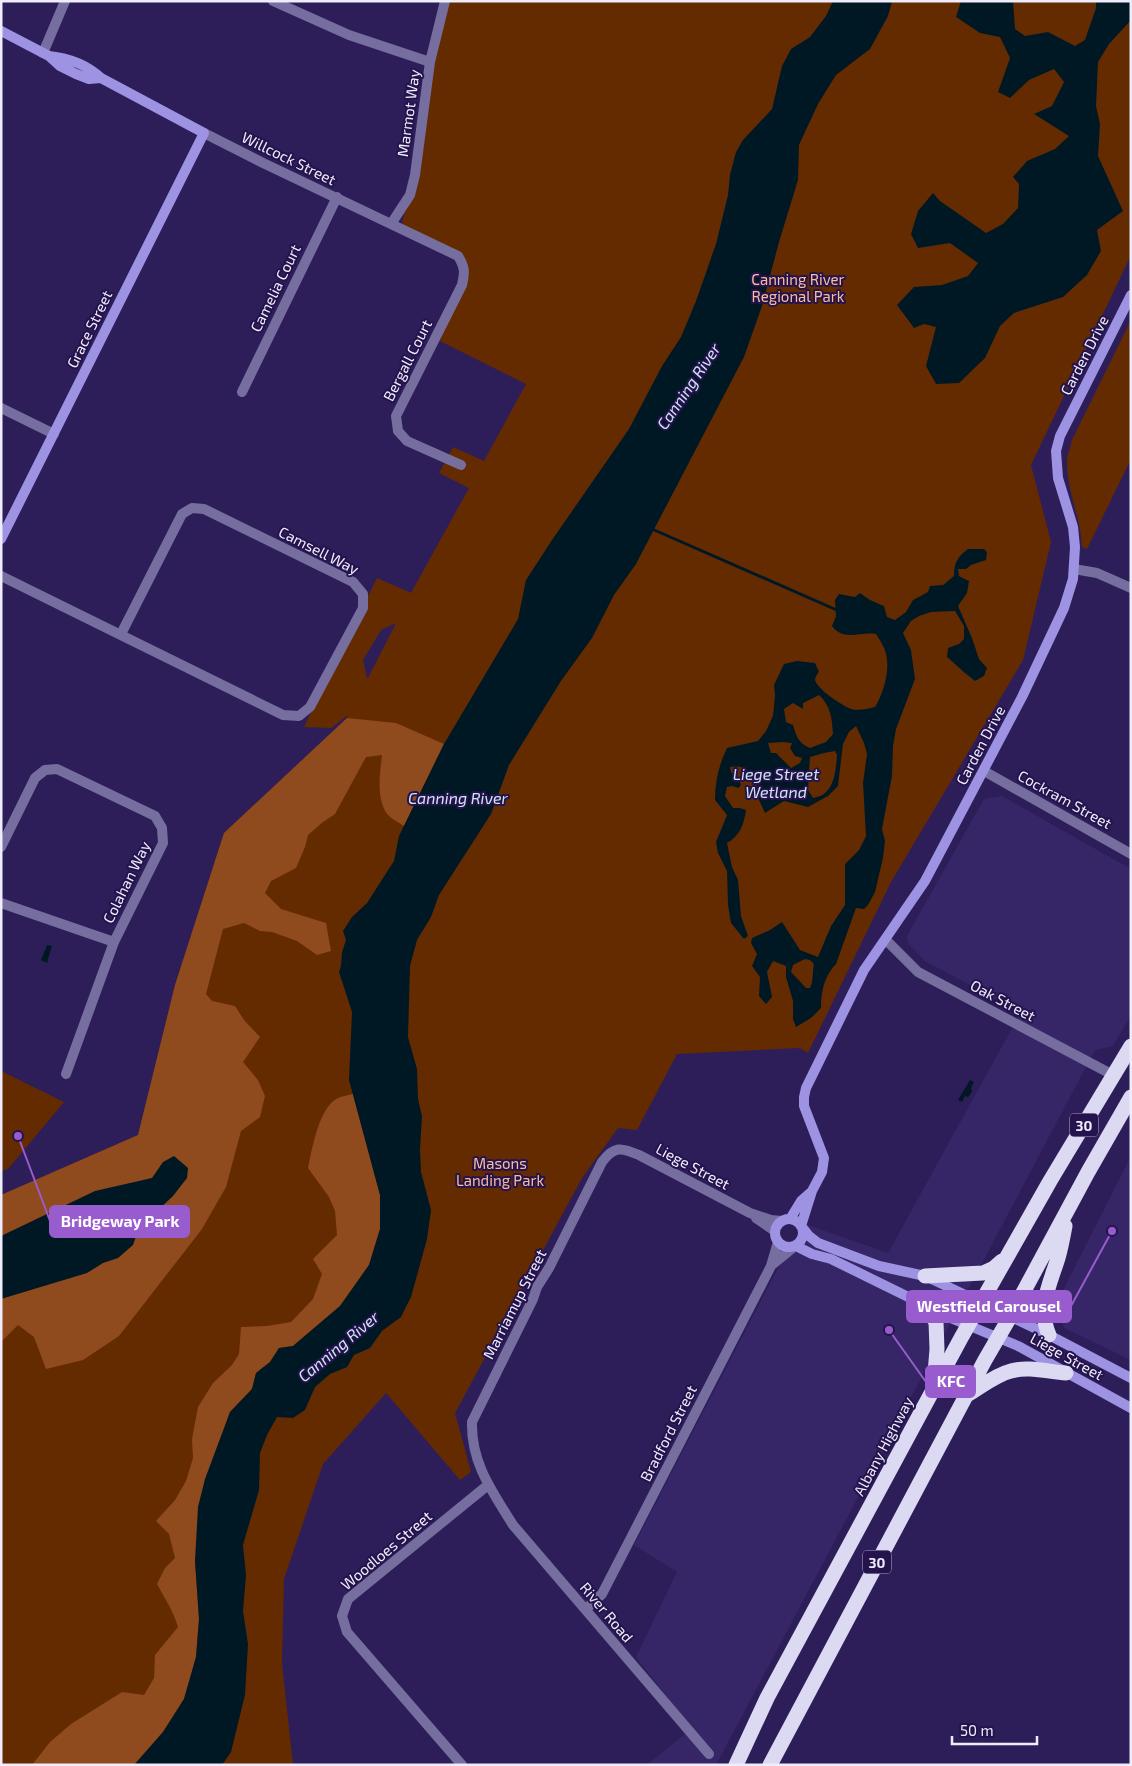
<svg xmlns="http://www.w3.org/2000/svg" width="1132" height="1766" font-family="'Exo 2',sans-serif">
<style>
.built{fill:#372667}
.green{fill:#652b00;fill-rule:evenodd}
.forest{fill:#8f4a1d}
.water{fill:#001824;fill-rule:evenodd}
.lines{fill:none;stroke-linecap:round;stroke-linejoin:round}
.stream{stroke:#001824;stroke-width:3}
.street{stroke:#756e9f;stroke-width:10}
.secondary{stroke:#9e92e2;stroke-width:10}
.highway{stroke:#dcd9f2;stroke-width:15}
.labels{text-anchor:middle;dominant-baseline:central;stroke-width:4;stroke-linejoin:round;paint-order:stroke}
.shield{fill:#24134d;stroke:#b2acc8;stroke-width:1}
.shield-label{font-size:14px;font-weight:bold;fill:#efedfc}
.street-label{font-size:15px;fill:#efedfc;stroke:#24134d}
.park-label{font-size:15px;fill:#f9bd9b;stroke:#24134d}
.water-label{font-size:16px;font-style:italic;fill:#cfe5f0;stroke:#24134d}
.leader{fill:none;stroke:#985cce;stroke-width:2}
.callout-dot{fill:#985cce;stroke:#24134d;stroke-width:2}
.callout{fill:#985cce;stroke:#985cce;stroke-width:2}
.callout-label{font-size:16px;text-anchor:middle;font-weight:bold;fill:#fff}
</style>
<rect width="100%" height="100%" fill="#2d1e59"/>
<!-- built -->
<path class="built" d="M1002 796 1131 869V1015L1113 1046 1095 1050 716 1765H647L691 1729 636 1657 677 1572 634 1545 777 1270 808 1225 888 1253 1021 1012 925 961 908 943 907 936 984 799Z
M1131 1156V1360L1064 1328 1055 1306Z"/>
<!-- green -->
<path class="green" d="M447 1H1131V255L1031 465 1051 542 1023 660 891 882 808 1053 800 1048 677 1054 637 1130 618 1128 582 1178 455 1413 471 1472 460 1480 386 1393 323 1464 284 1579 282 1663 293 1765H1V1195L138 1135 175 985 224 833 347 718 348 715 331 728 304 727 377 578 411 593 469 488 439 473 453 447 484 461 526 384 440 341 467 263 401 229ZM396 623 368 678H367L363 660 381 630Z
M1131 320V459L1087 549 1082 547C1081 517 1066 489 1067 459 1068 453 1071 446 1072 440Z
M1 1071 64 1102 8 1169 1 1171Z"/>
<!-- forest -->
<path class="forest" d="M347 718 396 723 444 744 404 826C399 823 394 820 390 817 375 803 380 773 382 755L366 757 335 814 323 822 308 835 305 847 296 868 271 881 265 893 281 909 326 923 331 951 317 955 297 941 272 932 260 931 244 923 223 929 206 994 212 1001 235 1006 244 1020 260 1037 243 1062 258 1080 265 1096 260 1117 241 1131 226 1187 202 1229 119 1336 83 1360 46 1369 34 1337 18 1325 1 1342V1195L138 1135 175 985 224 833Z
M353 1094 380 1195V1229L369 1265 340 1306 293 1346 279 1348 270 1362 256 1373 252 1389 230 1412 220 1442 195 1561 199 1619 196 1657 184 1699 163 1732 134 1765H32L50 1742 71 1724 122 1692 144 1695 154 1678 155 1655 178 1627C173 1610 165 1599 157 1584L165 1568 175 1558 169 1534 156 1521 175 1500 186 1481 193 1458 192 1439 198 1407 213 1383 232 1365 239 1354 241 1327 267 1326 291 1322 313 1299 322 1274 313 1259 337 1235 335 1211 329 1197 308 1168C312 1149 319 1107 338 1098 342 1096 349 1095 353 1094Z"/>
<!-- water -->
<path class="water" d="M833 1H892L888 16 870 49 836 75 818 104 799 145 798 180 779 242 762 306 744 357 636 564 614 595 592 638 561 681 509 765 491 814 439 895 431 917 417 940 410 966 408 1037 417 1069 418 1099 422 1116 420 1150 421 1172 431 1210 427 1239 411 1297 401 1317 382 1331 370 1348 354 1355 347 1367 330 1374 315 1387 305 1410 293 1418 277 1417 267 1435 260 1453 259 1490 243 1545 246 1575 243 1611 248 1644 245 1695 231 1752 222 1765H134L163 1732 184 1699 196 1657 199 1619 195 1561 198 1507 205 1479 230 1412 252 1389 256 1373 270 1362 279 1348 293 1346 340 1306 369 1265 380 1229V1195L349 1080 352 1012 339 972 341 966 342 952 346 940 343 931 352 917 367 903 394 861 399 836 444 744 518 619 526 580 552 540 629 429 662 366 681 337 696 301 716 244 728 195 730 175 736 152 743 140 772 109 782 66 791 49 810 37 826 16Z
M961 1H1013L1015 29 1025 36 1048 32 1075 46 1085 40 1096 8V1H1131V20L1109 44 1098 62 1096 106 1100 124 1098 156 1123 211 1097 230 1101 251 1087 275 1063 297 1014 313 1000 326 985 358 959 383 936 384 926 366 936 327 924 324 914 328 897 305 914 287 942 285 968 276 978 263 950 243 918 248 911 234 918 211 933 193 940 201 986 233 1003 224 1018 208 1019 184 1013 177 1027 161 1055 149 1069 136 1034 114 1052 106 1064 82 1054 69 1029 80 1010 98 998 92 1010 58 1000 37 980 33 956 17Z
M968 549H984L987 552 986 560 971 565 966 569H958L959 576 969 581 967 593 958 606 972 638 979 659 987 668 984 676 975 681 965 673 947 657 948 648 959 644 964 639V626L955 611 931 612 919 616 911 621 903 633 911 650 915 679 896 729 893 746 892 776 882 829 885 841 883 858 875 892 868 905 864 909 856 908 836 964C824 976 821 992 821 1008L811 1018 796 1027 793 1019V1001L786 977V966L773 961 767 972 772 997 766 1004 759 996 760 977 752 966 757 954 751 943 752 938 770 930 782 922 800 950 818 957 831 926 845 905V864L859 850 866 836 863 783 867 754 864 743 856 726 849 732 843 744 838 786 828 796 808 807 784 801 765 813 759 800 756 782C742 773 749 764 730 767L731 772 741 784 739 788 732 786 727 787 725 796 733 808H740L746 810C744 824 740 836 727 843L732 867 738 880 741 916 748 936 744 939 731 923 728 905 727 871 718 853 716 842 727 815 715 800C715 781 719 765 727 748L758 741 766 731 773 716 775 696 774 685 784 664 797 661 815 663 819 672C818 672 815 679 815 679 815 688 843 706 851 709 859 711 867 709 875 707 884 692 892 666 884 648 882 643 879 639 876 634 860 631 844 642 832 626L836 616 835 600 839 594 855 597 860 593 870 600 884 606 887 617 895 620 906 612 913 600 928 592 930 586 943 585 954 576C954 563 957 557 968 549ZM819 695C831 706 832 719 833 734L826 742 810 748C799 744 796 736 793 725L786 722 784 709 793 703 803 709V703ZM783 742 792 743 790 748 795 756 802 758 800 763 791 768 776 753H771L768 743ZM835 751 837 755C836 767 835 785 825 793 822 796 817 797 813 798L808 790 810 757 824 753ZM805 959 810 960 814 964C812 973 814 979 810 988H806L791 972 793 965Z
M47 945 52 946 47 963 41 960Z
M970 1080 974 1082 971 1088 972 1092 968 1097 965 1096 962 1102 958 1100Z
M174 1156 188 1168 187 1178 173 1196 139 1228 133 1245 118 1258 103 1263 87 1273 1 1299V1236L95 1191 152 1178 163 1162Z"/>
<g class="lines">
<!-- stream -->
<path class="stream" d="M652 529 839 611"/>
<!-- street -->
<path class="street" d="M273 1 349 35 430 62
M43 53 65 1
M204 133 261 162 458 256C465 267 465 273 462 285L396 416 398 431 407 441 461 465
M391 224 410 195 415 175 430 62 445 1
M242 392 337 197
M1 408 54 434
M1074 569 1097 573 1131 588
M1 576 283 715 299 716 310 707 363 608V594L353 582 204 509 192 508 182 514 121 634
M984 771 1131 854
M1 847 35 778 45 770 57 769 155 816 162 828 163 843 114 942 66 1074
M1 903 114 942
M886 940 918 972 1113 1075
M756 1218 775 1231
M772 1265 794 1247
M586 1609 602 1594 771 1266 778 1242
M709 1754 513 1525C492 1491 471 1463 472 1422L533 1299 537 1287 549 1268 602 1162C614 1146 621 1147 639 1155L750 1213 771 1220 782 1221
M462 1765 347 1632 342 1616 348 1599 488 1485"/>
<!-- secondary -->
<path class="secondary" d="M1 31 49 56 60 66 76 74 89 79 101 78
M1 539 204 133 101 78C87 65 68 58 49 56
M790 1219 801 1201 810 1193
M775 1233a14 14 0 1 1 28 0a14 14 0 1 1-28 0Z
M801 1226 812 1191 822 1172 824 1158 804 1106V1097L806 1088 864 970 925 881 1022 697 1064 608 1073 579 1075 547 1073 527 1058 478 1056 451 1060 436 1131 295
M802 1227 809 1236 818 1243 879 1266 925 1276 938 1282 1049 1335 1131 1378
M796 1246 812 1254 831 1259 953 1319 1018 1346 1131 1408"/>
<!-- highway -->
<path class="highway" d="M925 1276 983 1273 994 1268 1002 1261
M926 1307 936 1322 937 1349 934 1386
M1049 1335C1037 1308 1050 1284 1058 1258 1061 1248 1063 1237 1065 1226
M967 1395C981 1387 995 1375 1011 1371 1028 1366 1049 1372 1066 1373
M736 1765 767 1698 961 1338 1050 1181 1131 1046
M770 1765 985 1360 1010 1317 1088 1172 1131 1097"/>
</g>
<g class="labels">
<!-- shield labels -->
<g class="shield">
<rect x="1070" y="1113.5" width="28" height="23" rx="4"/>
<rect x="863" y="1550.5" width="28" height="23" rx="4"/>
</g>
<g class="shield-label">
<text x="1084" y="1125">30</text>
<text x="877" y="1562">30</text>
</g>
<!-- street labels -->
<g class="street-label">
<text transform="translate(408 113) rotate(-82)">Marmot Way</text>
<text transform="translate(289 158) rotate(26)">Willcock Street</text>
<text transform="translate(275 288) rotate(-64)">Camelia Court</text>
<text transform="translate(89 329) rotate(-64)">Grace Street</text>
<text transform="translate(1084 355) rotate(-63)">Carden Drive</text>
<text transform="translate(407 360) rotate(-63)">Bergall Court</text>
<text transform="translate(319 550) rotate(27)">Camsell Way</text>
<text transform="translate(980 745) rotate(-62)">Carden Drive</text>
<text transform="translate(1065 799) rotate(29)">Cockram Street</text>
<text transform="translate(126 882) rotate(-64)">Colahan Way</text>
<text transform="translate(1003 1000) rotate(28)">Oak Street</text>
<text transform="translate(693 1166) rotate(28)">Liege Street</text>
<text transform="translate(514 1304) rotate(-63)">Marriamup Street</text>
<text transform="translate(1067 1356) rotate(29)">Liege Street</text>
<text transform="translate(668 1433) rotate(-63)">Bradford Street</text>
<text transform="translate(883 1446) rotate(-62)">Albany Highway</text>
<text transform="translate(386 1550) rotate(-40)">Woodloes Street</text>
<text transform="translate(607 1612) rotate(50)">River Road</text>
</g>
<!-- park labels -->
<g class="park-label">
<text x="798" y="279">Canning River<tspan x="798" dy="17">Regional Park</tspan></text>
<text x="500" y="1163">Masons<tspan x="500" dy="17">Landing Park</tspan></text>
</g>
<!-- water labels -->
<g class="water-label">
<text transform="translate(688 386) rotate(-56)">Canning River</text>
<text x="776" y="773">Liege Street<tspan x="776" dy="18">Wetland</tspan></text>
<text x="458" y="797">Canning River</text>
<text transform="translate(338 1346) rotate(-40)">Canning River</text>
</g>
</g>
<!-- callouts -->
<path class="leader" d="M18 1136L50 1221M1112 1231L1071 1306M889 1330L926 1382"/>
<g class="callout-dot">
<circle cx="18" cy="1136" r="5"/>
<circle cx="1112" cy="1231" r="5"/>
<circle cx="889" cy="1330" r="5"/>
</g>
<g class="callout">
<rect x="50" y="1206" width="139" height="31" rx="5"/>
<rect x="907" y="1291" width="164" height="31" rx="5"/>
<rect x="926" y="1366" width="49" height="31" rx="5"/>
</g>
<g class="callout-label">
<text x="120" y="1227">Bridgeway Park</text>
<text x="989" y="1312">Westfield Carousel</text>
<text x="951" y="1387">KFC</text>
</g>
<!-- border -->
<rect width="1132" height="1766" fill="none" stroke="#efedfc" stroke-width="5"/>
<!-- scale -->
<path d="M952 1736v8h85v-8" fill="none" stroke="#efedfc" stroke-width="2.5"/>
<text x="960" y="1736" font-size="15" fill="#efedfc" stroke="#24134d" stroke-width="4" paint-order="stroke">50 m</text>
</svg>
